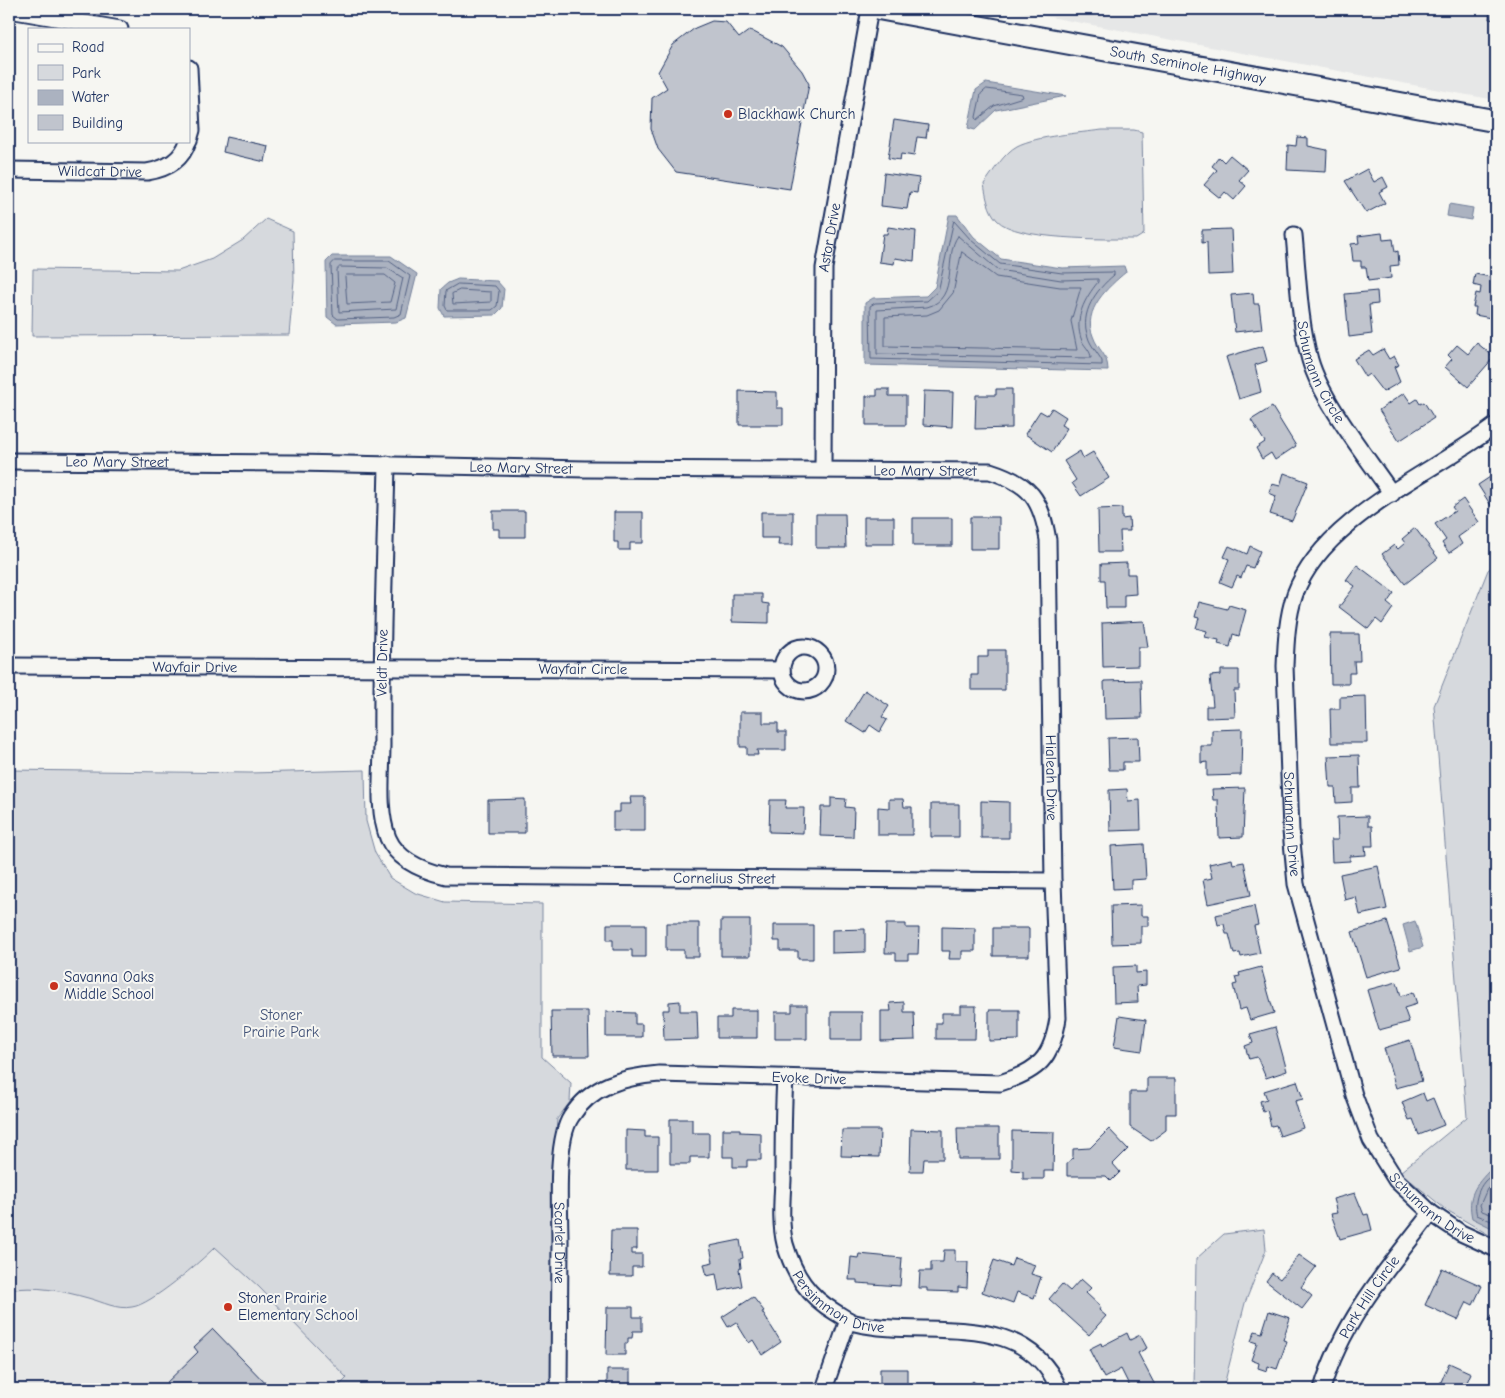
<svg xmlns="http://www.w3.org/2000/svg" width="1505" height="1398" font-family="'Comic Neue',sans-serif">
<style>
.built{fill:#e6e7e7}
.green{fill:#d6d9dd;stroke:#78849e}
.water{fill:#abb2c0;stroke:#717e99}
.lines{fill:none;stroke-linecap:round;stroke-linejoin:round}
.shore{stroke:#556385;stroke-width:1}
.building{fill:#c0c4cd;stroke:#1b2f5e}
.street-casing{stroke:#1b2f5e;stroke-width:19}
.secondary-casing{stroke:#1b2f5e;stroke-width:25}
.street{stroke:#f6f6f2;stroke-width:15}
.secondary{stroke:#f6f6f2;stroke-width:21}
.poi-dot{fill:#c8321e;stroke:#f6f6f2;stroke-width:2}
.labels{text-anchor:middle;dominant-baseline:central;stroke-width:4;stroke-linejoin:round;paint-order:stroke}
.street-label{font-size:15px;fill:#1b2f5e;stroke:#f6f6f2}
.poi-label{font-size:15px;fill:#1b2f5e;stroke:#f6f6f2;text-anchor:start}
.park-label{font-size:15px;fill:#405177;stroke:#f6f6f2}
</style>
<rect width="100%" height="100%" fill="#f6f6f2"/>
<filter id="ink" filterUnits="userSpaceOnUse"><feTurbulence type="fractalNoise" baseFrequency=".02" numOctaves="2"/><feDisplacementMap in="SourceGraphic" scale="10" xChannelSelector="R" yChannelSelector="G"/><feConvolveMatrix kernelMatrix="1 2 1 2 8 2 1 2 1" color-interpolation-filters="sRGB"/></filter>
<g filter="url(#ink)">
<!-- built -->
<path class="built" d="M1008 9H1496V100L1445 91Z
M9 770 449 1211 448 1389H9Z"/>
<!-- green -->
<path class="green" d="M1102 130H1134L1142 132 1144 234 1136 239C1107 239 1016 241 997 220 988 210 986 196 984 184 993 172 1004 153 1017 146 1036 136 1080 133 1102 130Z
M266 219 293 231 294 280 289 335 32 336 33 269 178 271 212 259 243 240Z
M1496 563V1239L1445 1209 1400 1172 1467 1117 1434 706 1488 570Z
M9 770 250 773 365 770 366 821 375 853 390 878 415 893 445 902 542 904V1057L571 1083 570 1102 557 1119 555 1146 559 1389H336L347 1378 259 1287 215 1247C201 1261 151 1305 132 1307 117 1310 103 1302 88 1298 63 1291 35 1285 9 1290Z
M1264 1229 1266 1250 1245 1303 1223 1389H1194L1196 1259 1224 1234Z"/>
<!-- water -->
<path class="water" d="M986 83 1066 96 996 110 975 130 968 128 976 90Z
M1449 204 1473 208 1471 220 1447 216Z
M949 215H957L974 237 1001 259 1062 268 1124 266 1126 272C1108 287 1082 310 1093 336 1098 351 1108 353 1108 371L865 365V303L873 298 926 296 935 287Z
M332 256H391L417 274 406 318 396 322 336 324 327 317 326 262Z
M458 279 497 281 504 289 502 308 495 315 444 316 440 308 441 289 448 283Z
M1415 921 1423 947 1410 951 1403 925Z
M1491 1169 1496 1170V1228L1490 1227 1472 1218C1467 1196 1475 1185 1491 1169Z"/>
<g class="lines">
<!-- shore -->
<path class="shore" d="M987 89 1022 94 1023 97 994 106 977 120 976 117 981 94Z
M954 221 971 240 1000 264 1062 273 1114 272V275C1096 290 1079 313 1088 337 1090 345 1098 353 1102 361V365L871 359 870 306 875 303 927 301 938 291Z
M958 236 998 270 1061 280 1098 279V282C1085 298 1073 319 1082 341 1085 347 1091 351 1091 358L877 354V310L927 307C960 299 943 254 958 236Z
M962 252 996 277 1060 287H1081L1071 321 1077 350 885 346V317L927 315 939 310 953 293Z
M335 261H389L410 276 401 314 394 317 338 319 333 315 331 265Z
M340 267 387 268 403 278 396 309 339 312 337 270Z
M347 275H385L395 283 390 302 347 304 345 277Z
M458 284 495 286 499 291 497 306 492 310H447L445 306 446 291Z
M460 290 491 292V302L453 304 452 294Z
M1496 1175C1481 1176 1472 1202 1477 1215L1496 1223
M1496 1181 1487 1189 1480 1205 1482 1211 1496 1216"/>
</g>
<!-- building -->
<path class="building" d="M1490 9H1496V20L1489 19Z
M712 21 726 22 739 38 750 30 782 47 802 71 809 84 790 189 676 172 658 149 651 129 652 98 667 88 658 72 673 45 695 28Z
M894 120 928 125 926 138 917 137 914 156 901 154 900 160 888 158Z
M226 137 268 146 265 162 223 152Z
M1297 137 1308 138V146L1327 150 1326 172 1287 170 1288 145 1296 146Z
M1230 155 1248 170 1239 180 1246 186 1234 200 1225 192 1220 198 1204 185 1217 170 1212 166 1219 157 1224 162Z
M1367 169 1374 182 1383 177 1388 187 1379 192 1385 203 1366 213 1345 181Z
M884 173 919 178 917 193 910 192 907 209 881 206Z
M1496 173V200L1492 199Z
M888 227 916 231 914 261 895 258 894 264 879 262 883 234H887Z
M1231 229 1233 274 1208 275 1207 242 1202 243V230Z
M1496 230V259H1491Z
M1382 233 1383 240 1393 239 1395 252 1398 251 1399 265 1390 266 1391 278 1368 281 1366 267H1361V261H1353L1351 244 1359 243 1358 236Z
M1475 274 1496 278V319L1475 315 1476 307H1473L1476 293 1480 294 1481 287 1473 285Z
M1377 291 1378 304 1369 305 1372 334 1349 337 1345 294Z
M1253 293 1254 304H1259L1262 329 1235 332 1231 295Z
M1477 343 1494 357 1468 387 1445 367 1452 359 1448 355 1457 345 1468 354Z
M1263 346 1267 361 1255 365 1261 392 1239 399 1226 357Z
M1383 349 1389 359 1394 356 1399 365 1394 367 1400 382 1383 392 1369 374 1365 377 1354 359 1369 350 1373 355Z
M877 389H889V396H906V425H866V396H877Z
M996 389H1012V428L975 429 976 395H996Z
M739 391 777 392V408H783V425H739Z
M924 391 953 392 952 427 923 425Z
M1404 393 1411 403 1417 399 1420 404 1424 402 1434 418 1399 441 1379 410Z
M1272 407 1296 446 1275 460 1271 453 1262 459 1256 448 1265 442 1251 420Z
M1052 408 1066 417 1061 425 1067 428 1052 452 1025 434 1040 411 1047 415Z
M1080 451 1083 458 1093 452 1109 478 1081 496 1072 483 1076 480 1064 461Z
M1284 473 1308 482 1292 521 1270 514 1276 496 1269 493 1272 484 1280 486Z
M1496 473V512H1495L1478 485Z
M1463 499 1479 522 1458 537 1462 544 1449 553 1442 543 1446 540 1435 524 1455 511 1452 507Z
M1122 508V519L1129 518 1130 531H1120L1121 552H1099L1098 509Z
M493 511H525V537H499V529H493Z
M614 512H643V543H630V550H618V542H614Z
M761 512H793V545H778L779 538H761Z
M816 514H845L846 548H816Z
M864 517H894V544H864Z
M970 517H999V549H970Z
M913 518H952V546H913Z
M1415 528 1438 558 1405 584 1382 554 1394 545 1398 549 1405 543 1402 539Z
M1229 546 1247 554 1250 546 1260 551 1253 568 1246 566 1241 578 1237 576 1232 587 1220 582 1229 559 1224 557Z
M1127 563V574H1135L1136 594 1124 595V608H1106L1105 580H1101V564Z
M1357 565 1394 593 1387 603 1393 608 1382 624 1376 619 1368 629 1339 607 1355 586 1346 580Z
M732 594H762V603L769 604V623L732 622Z
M1199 602 1227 609 1229 605 1246 610 1239 636 1233 634 1230 647 1218 644 1219 640 1205 637 1207 631 1196 628 1199 618 1195 617Z
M1144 621 1148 647H1138V666L1103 667 1102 623Z
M1330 634H1359L1360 661H1354L1355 673H1349V684H1331Z
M988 650H1005V690H971V675H978V657H988Z
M1221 670H1239V690H1234L1235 717 1206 718V706H1213L1210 676 1221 675Z
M1141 680 1142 718 1105 719 1104 681Z
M865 690 889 706 882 717 887 720 880 732 870 725 865 733 846 721Z
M1366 696 1367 743H1331L1330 709H1340V697Z
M740 712H763V723H778V732H786V750H757L758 755H747V747H740Z
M1242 729 1241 775 1207 776V762L1201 763V746H1212V730Z
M1138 737 1139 762H1123V770H1109L1108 738Z
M1359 755 1360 788H1352V802L1336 803 1335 787H1330L1328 756Z
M1245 788 1243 837 1219 838 1218 800H1213L1212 789Z
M1127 789 1128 801 1140 800 1141 830 1110 831 1109 790Z
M630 797H645V831H613V812H620V804H631Z
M831 798 846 799 845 807 854 808 853 837 820 836 821 807H831Z
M525 799V833H488V800Z
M889 799H903L904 807H912V835H878V807L889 808Z
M770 800H786L785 808H804L803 833 769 832Z
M981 801 1009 802V838H981Z
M931 804H959V837H931Z
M1368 816V826H1372L1373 846H1365L1366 855 1350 856V861L1332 862 1331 840H1338L1337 817Z
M1144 844 1146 879 1131 880V888L1113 889 1111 846Z
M1232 859 1233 864 1244 862 1251 895 1208 904 1203 880 1212 878 1209 864Z
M1378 866 1387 909 1360 915 1356 897 1345 900 1340 874Z
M1141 905V916H1148V926H1141V943L1112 944 1111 906Z
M1254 906 1258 925 1254 926 1260 953 1241 957 1240 953 1234 954 1229 934H1226L1224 924 1218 925 1216 915Z
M721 920H750V956H721Z
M1387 921 1401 967 1366 977 1352 932Z
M666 923H699V957H684V950H666Z
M607 924H646V957H632V950H613V940H607Z
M886 924H906V928H919L918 954H908V960H896V953H885Z
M774 925H813V959H798V951H780V941H774Z
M942 927 975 928V951H962V959H949L950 951H942Z
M993 928H1029V956H993Z
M865 929V952L832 953V930Z
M1136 966V973L1146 972V985L1137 986 1138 1002 1114 1003 1113 967Z
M1261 967 1274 1013 1250 1020 1246 1008 1239 1010 1233 985 1237 984 1235 977 1240 976 1239 973Z
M1397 982 1401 996 1413 992 1417 1004 1404 1008 1409 1022 1379 1030 1367 990Z
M680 1001V1011H697L698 1039 664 1040 663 1010H669V1002Z
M904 1002V1012H914L915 1040 881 1041V1011H891L890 1003Z
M792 1005H807V1039H775V1012H792Z
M961 1006H976L975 1039H936V1023H942V1013H961Z
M731 1010H757V1038H717V1018H731Z
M989 1010H1019V1040L989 1041Z
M551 1011H588L589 1056H552Z
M606 1012 635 1013V1024H642V1037H606Z
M831 1012H862V1040H831Z
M1119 1016 1146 1020 1142 1051 1114 1047Z
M1275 1027 1287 1071 1266 1078 1257 1057 1249 1059 1245 1046 1253 1043 1250 1034Z
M1410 1040 1422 1081 1396 1088 1384 1048Z
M1147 1078H1176V1114H1166V1130L1151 1141 1130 1127V1092H1147Z
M1297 1081 1303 1099 1295 1101 1303 1128 1280 1136 1276 1125 1271 1126 1267 1110 1263 1112 1260 1101 1267 1099 1264 1091Z
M1423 1093 1426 1101 1433 1098 1444 1125 1419 1135 1413 1119 1409 1120 1402 1102Z
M670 1119H692V1133H709V1157H690V1164H670Z
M957 1128H999V1159H958Z
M723 1129H740V1132L761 1133V1160H747V1167H733V1157H723Z
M911 1129 943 1130V1159H924L923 1171H910Z
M1109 1129 1128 1149 1113 1164 1120 1172 1111 1181 1106 1176H1067V1163L1073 1158V1149L1090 1148Z
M626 1130 645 1131V1137H658V1170H626Z
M842 1130H880L879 1157 841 1156Z
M1012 1131 1054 1132 1053 1171H1044V1179H1023V1171L1012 1170Z
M1355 1193 1364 1215 1368 1214 1372 1230 1340 1239 1331 1214 1337 1213 1333 1199Z
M611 1230H637V1249H632V1254H642V1267H632V1276H610Z
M740 1240 743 1258 740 1259 741 1268 739 1269 742 1286 719 1291 716 1274 707 1276 704 1264 713 1262 710 1246Z
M944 1250H955V1262H968L967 1288 958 1287V1292L927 1291V1288H919L920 1271H931V1262H943Z
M859 1254 902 1258 900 1286 857 1283V1280H849L851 1257 858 1258Z
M1299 1255 1316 1267 1301 1287 1312 1296 1302 1309 1266 1281 1272 1273 1280 1279Z
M1014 1258 1035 1265 1031 1274 1041 1277 1034 1298 1017 1292 1013 1303 982 1292 994 1260 1011 1266Z
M1442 1268 1482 1286 1473 1305 1467 1302 1458 1320 1425 1305Z
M1081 1279 1091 1288 1086 1293 1101 1307 1099 1310 1106 1316 1089 1335 1049 1299 1062 1284 1070 1291Z
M753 1297 764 1311 762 1312 781 1342 762 1355 753 1340 749 1343 736 1322 728 1327 722 1317Z
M607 1307H633V1317H642V1331H633L632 1338H628V1343H625V1355H606Z
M1496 1307V1325L1489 1321Z
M1269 1311 1290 1318 1283 1340 1287 1341 1277 1369 1268 1366 1267 1371 1258 1368 1259 1363 1251 1360 1257 1343 1251 1341 1255 1331 1262 1333Z
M213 1329 271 1389H160L198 1352 194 1347Z
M1127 1333 1130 1340 1140 1335 1147 1348 1138 1353 1156 1387 1151 1389H1131L1121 1369 1104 1378 1089 1349 1101 1343 1102 1346Z
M1449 1363 1471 1373 1464 1389H1438Z
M880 1369H907V1389H880Z
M607 1370H630V1389H607Z
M973 1381 982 1389H964Z"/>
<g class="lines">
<defs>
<g id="street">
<path d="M9 10 120 29"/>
<path d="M189 68 192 130 189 140"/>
<path id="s1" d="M9 170 147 172C166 169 182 161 188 141"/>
<path id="s2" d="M1294 235C1298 276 1299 320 1310 360 1322 402 1367 457 1392 494"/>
<path id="s3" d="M1496 425C1434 473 1323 517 1295 594 1287 617 1286 642 1285 666L1291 831 1296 884 1354 1095 1371 1140 1396 1180 1431 1213 1461 1233 1496 1249"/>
<path id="s4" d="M9 461 296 463 585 469 990 471C1031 484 1041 499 1048 540L1053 881 1058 1018C1052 1058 1039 1071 1000 1083L659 1074C624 1077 591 1085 571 1117 555 1141 560 1210 560 1241 560 1290 559 1340 559 1389"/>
<path id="s5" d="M387 464C385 558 381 651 382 744 382 774 377 810 388 838 398 861 424 871 446 876L1053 881"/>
<path id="s6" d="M823 469 824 268 870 9"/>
<circle cx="804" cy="669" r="22"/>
<path id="s7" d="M9 666 782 670"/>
<path id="s8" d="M785 1078C783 1112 783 1146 783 1180 782 1201 780 1224 785 1244 794 1275 808 1296 835 1312 842 1316 848 1321 855 1323 924 1340 1023 1306 1059 1389"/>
<path d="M824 1389 848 1320"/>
<path id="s9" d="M1322 1389C1342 1321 1388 1268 1431 1213"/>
</g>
<g id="secondary">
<path id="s10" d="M881 9 1496 121"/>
</g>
</defs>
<!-- street casing -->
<use href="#street" class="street-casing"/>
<!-- secondary casing -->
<use href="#secondary" class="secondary-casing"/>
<!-- street -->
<use href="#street" class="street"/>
<!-- secondary -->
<use href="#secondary" class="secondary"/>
</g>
</g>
<!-- markers -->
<g class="poi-dot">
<circle cx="728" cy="114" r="5"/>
<circle cx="54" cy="986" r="5"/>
<circle cx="228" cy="1307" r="5"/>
</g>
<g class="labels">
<!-- street labels -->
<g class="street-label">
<text stroke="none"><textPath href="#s10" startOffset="312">South Seminole Highway</textPath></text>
<text stroke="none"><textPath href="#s1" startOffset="91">Wildcat Drive</textPath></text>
<text stroke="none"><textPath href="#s6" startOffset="232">Astor Drive</textPath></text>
<text stroke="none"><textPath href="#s2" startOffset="141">Schumann Circle</textPath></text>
<text stroke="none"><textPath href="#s4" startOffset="108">Leo Mary Street</textPath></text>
<text stroke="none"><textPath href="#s4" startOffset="512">Leo Mary Street</textPath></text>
<text stroke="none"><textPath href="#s4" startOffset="916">Leo Mary Street</textPath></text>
<text transform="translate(382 663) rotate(-89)">Veldt Drive</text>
<text stroke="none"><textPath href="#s7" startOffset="186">Wayfair Drive</textPath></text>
<text stroke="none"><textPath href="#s7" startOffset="574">Wayfair Circle</textPath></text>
<text stroke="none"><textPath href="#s4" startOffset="1316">Hialeah Drive</textPath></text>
<text stroke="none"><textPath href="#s3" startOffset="498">Schumann Drive</textPath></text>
<text stroke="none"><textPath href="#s5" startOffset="725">Cornelius Street</textPath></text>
<text transform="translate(809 1078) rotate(2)">Evoke Drive</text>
<text stroke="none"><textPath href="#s3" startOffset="918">Schumann Drive</textPath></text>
<text stroke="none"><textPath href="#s4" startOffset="2221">Scarlet Drive</textPath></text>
<text stroke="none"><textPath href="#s8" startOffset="251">Persimmon Drive</textPath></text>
<text stroke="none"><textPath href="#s9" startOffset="104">Park Hill Circle</textPath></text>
</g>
<!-- poi labels -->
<g class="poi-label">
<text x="738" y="114">Blackhawk Church</text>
<text x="64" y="977">Savanna Oaks<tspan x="64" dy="17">Middle School</tspan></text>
<text x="238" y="1298">Stoner Prairie<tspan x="238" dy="17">Elementary School</tspan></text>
</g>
<!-- park labels -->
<g class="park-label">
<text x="281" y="1015">Stoner<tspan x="281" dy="17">Prairie Park</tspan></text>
</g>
</g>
<!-- margin -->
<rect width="1505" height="1398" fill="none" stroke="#f6f6f2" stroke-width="30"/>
<rect x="15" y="15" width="1475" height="1368" fill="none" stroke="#1b2f5e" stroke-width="2" filter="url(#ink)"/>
<!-- legend -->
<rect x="28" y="28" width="162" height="115" fill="#f6f6f2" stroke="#9ea6b7"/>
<rect x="38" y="44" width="25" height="8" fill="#f6f6f2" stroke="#9ea6b7"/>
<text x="72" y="52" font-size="15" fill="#1b2f5e">Road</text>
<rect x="38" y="65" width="25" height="15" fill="#d6d9dd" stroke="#9ea6b7"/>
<text x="72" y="78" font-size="15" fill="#1b2f5e">Park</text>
<rect x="38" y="90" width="25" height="15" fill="#abb2c0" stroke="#9ea6b7"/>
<text x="72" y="102" font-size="15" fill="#1b2f5e">Water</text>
<rect x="38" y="115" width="25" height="15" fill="#c0c4cd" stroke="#9ea6b7"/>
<text x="72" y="128" font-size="15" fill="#1b2f5e">Building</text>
</svg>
